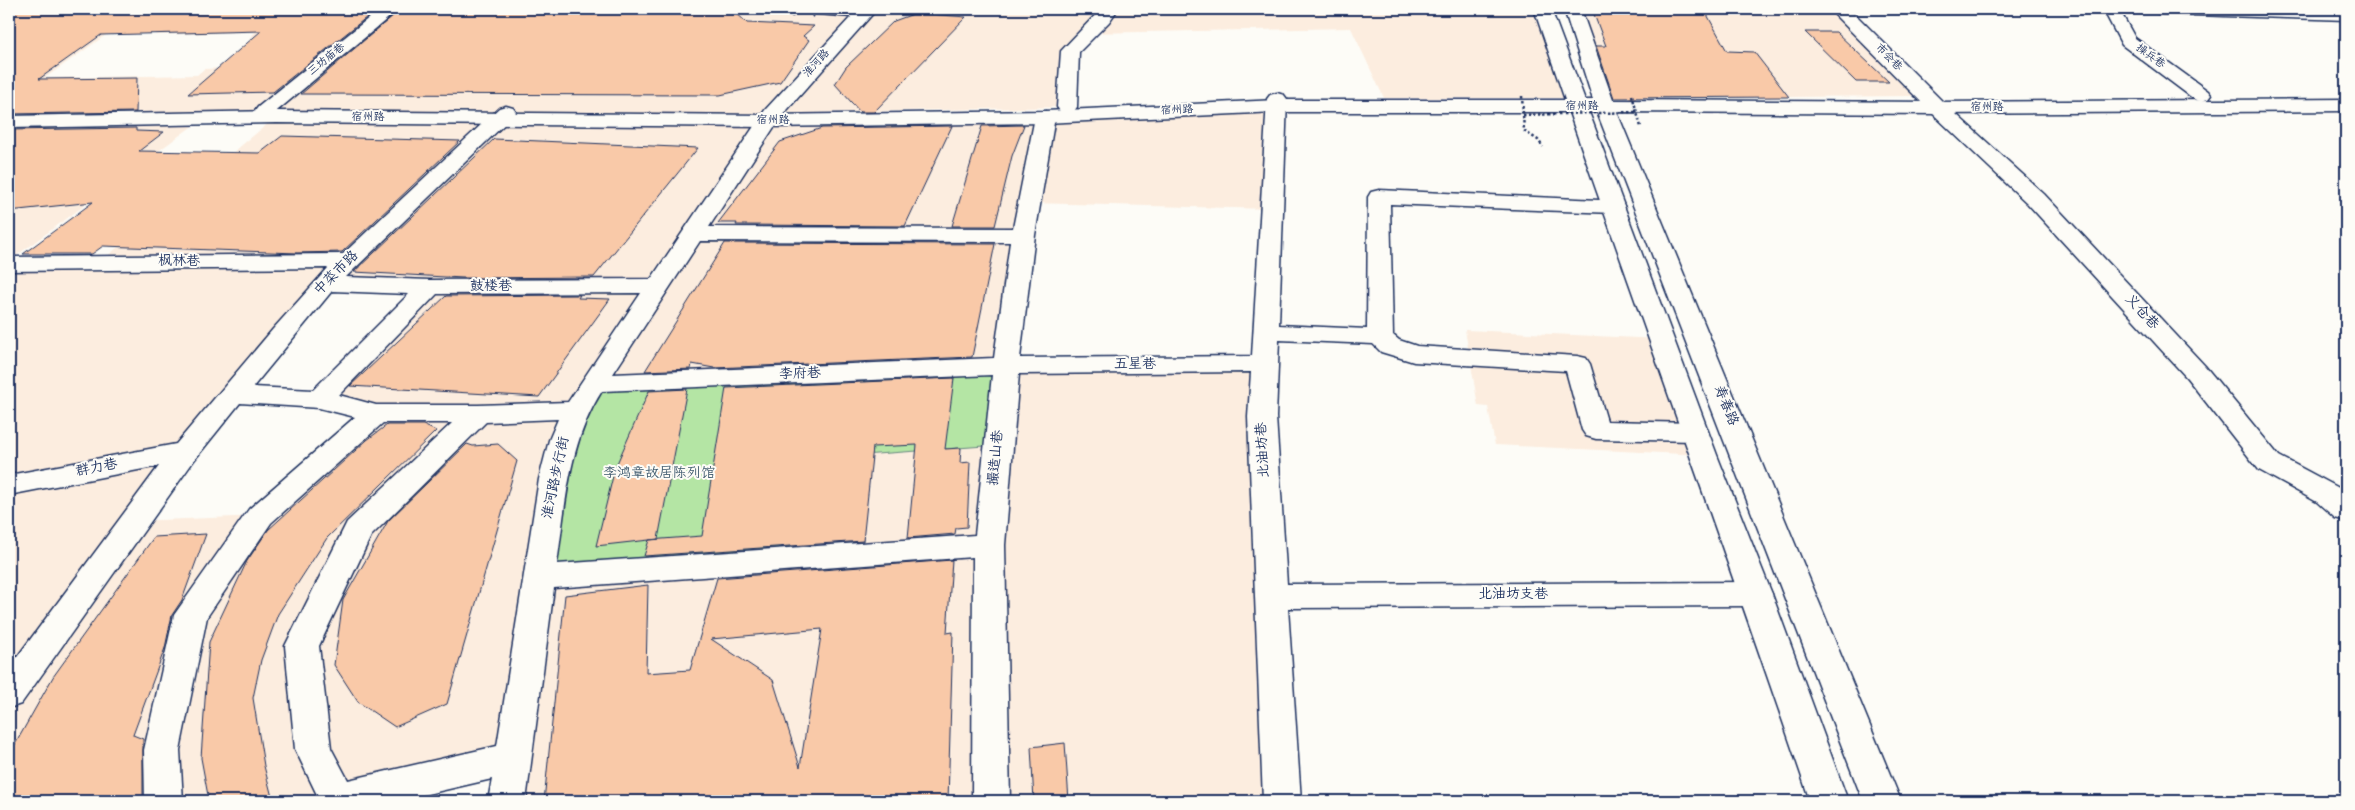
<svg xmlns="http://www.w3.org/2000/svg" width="2355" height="810" font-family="'Gochi Hand','LXGW WenKai TC',sans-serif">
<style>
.built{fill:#fceddf;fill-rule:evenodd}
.green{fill:#b4e5a4;stroke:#688a81}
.building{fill:#f9c9a8;stroke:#1b2f5e;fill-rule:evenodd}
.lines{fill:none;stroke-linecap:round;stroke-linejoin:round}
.minor-casing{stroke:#1b2f5e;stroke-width:3}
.major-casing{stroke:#1b2f5e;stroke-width:3}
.path{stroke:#1b2f5e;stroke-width:2.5;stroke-dasharray:2.5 2.5;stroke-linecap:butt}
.minor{fill:#fdfcf7;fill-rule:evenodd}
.major{fill:#fdfcf7;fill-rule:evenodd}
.path-bridge{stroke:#1b2f5e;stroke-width:2.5;stroke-dasharray:2.5 2.5;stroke-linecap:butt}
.labels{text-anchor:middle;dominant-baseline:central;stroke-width:4;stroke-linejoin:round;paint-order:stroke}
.far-street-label{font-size:11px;fill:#1b2f5e;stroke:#fdfcf7}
.street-label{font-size:14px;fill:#1b2f5e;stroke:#fdfcf7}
.park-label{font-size:14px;fill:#415c70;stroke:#fdfcf7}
</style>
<rect width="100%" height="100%" fill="#fdfcf7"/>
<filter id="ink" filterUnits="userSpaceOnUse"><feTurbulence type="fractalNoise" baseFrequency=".02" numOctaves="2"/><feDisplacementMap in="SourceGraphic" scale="10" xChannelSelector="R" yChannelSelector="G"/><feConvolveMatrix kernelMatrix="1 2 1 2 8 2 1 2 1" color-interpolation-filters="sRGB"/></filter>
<g filter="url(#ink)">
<!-- built -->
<path class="built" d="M9 9H815L847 12 868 9H1542L1575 98H1384L1351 28 1088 33 1070 52 1067 107 772 114 265 111 9 115ZM170 24 155 35 255 32 250 37 260 36 224 68 204 69 197 75 45 78 120 25Z
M1572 9H1837L1926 96 1603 98Z
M1277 106 1271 209 1029 203 1006 365 1263 364 1262 417 1282 801H507L514 758 332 801H9V264L100 262 276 117 768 121ZM325 284 430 287 320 399 375 414 260 516 135 521Z
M202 119 9 261V122Z
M1465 330 1661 339 1703 455 1495 445 1488 407 1478 406Z"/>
<!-- green -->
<path class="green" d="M1006 366 998 445 809 459 787 560 540 577 595 383Z"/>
<!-- building -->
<path class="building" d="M41 9H377L273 92 188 94 261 31 101 35 39 79 137 78 136 112 9 114V10Z
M401 9H732L747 23 814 26 803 36 809 40 780 82 720 95 301 94Z
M1592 9H1704L1727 51 1754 52 1789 97 1614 98 1596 46H1606Z
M916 13 966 17 874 112H860L835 84 846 67 894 21Z
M1805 32H1836L1889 82H1856Z
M1024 125 1012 156 995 226H952L982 126Z
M952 126 905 226 736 225 737 223H718L780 142 822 128Z
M136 128V131L164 132 139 151 260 153 282 136 460 141 342 252 297 253 103 246 92 254H23L93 202 9 211V130Z
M494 139 698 148 594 277 463 278 354 272Z
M725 243 995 244 972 357 714 368 692 364 691 369 645 371Z
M580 295 578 298 610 299 539 397 350 386 446 296Z
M954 378 945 449 961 448 960 463 970 462 967 527 956 528 955 534 908 538 917 445 873 447 863 541 644 556 649 540 702 536 726 388Z
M687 389 658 539 596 546 615 468 649 391Z
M387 425H423L436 431 327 538 278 614 261 660 253 698 264 766 273 801H209L201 758 209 642 247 561 268 530 367 440Z
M467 444 473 446 498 444 517 461 447 704 395 727 358 702 334 665 343 600 388 521Z
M206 534 182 600 172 615 165 648 133 735 143 739V801H9V756L13 748 53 677 154 537Z
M952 560 947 633 953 632 948 801H544L565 595 648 585 646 673 690 670 717 578ZM822 629 800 767 773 680 711 639Z
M1065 743 1069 801H1034L1031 747Z"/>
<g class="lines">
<defs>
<path id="minor" d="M380 9H399L272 115 265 117 258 115 255 111 258 107Z
M806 9H877L780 118 709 227 1013 228 1035 117 1038 113 1045 111 1052 113 1055 117 1035 235 1020 358 1252 356 1267 99 1270 95 1277 93 1284 95 1287 99 1279 325 1367 329 1368 197 1371 192 1379 190 1621 201 1624 206 1621 211 1613 213 1390 204 1393 335 1399 340 1417 346 1577 356 1586 358 1590 364 1607 421 1694 423 1704 426 1708 432 1704 438 1694 441 1596 439 1586 436 1582 430 1566 371 1414 362 1381 352 1373 344 1279 340 1276 417 1287 584 1756 582 1767 585 1772 594 1767 603 1756 606 1288 608 1301 801H1263L1248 417 1251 372 1019 374 1005 545 1010 801H972L973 557 554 588 526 801H488L492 779 397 801H320L295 749 285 646 347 522 452 423H383L271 523 207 617 180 750 183 801H145L144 750 174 615 249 509 355 417 319 408 240 403 195 459 21 704 9 708V668L159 466 9 495V475L176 444 273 329 328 268 9 271V257L343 254 499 108 506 106 513 108 516 112 513 116 346 277 430 280 651 279 765 110 851 17 809 13ZM700 241 1010 242 994 358 613 374ZM332 291 409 294 313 390 253 387ZM641 293 568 402 478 405H376L339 395 437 294ZM992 375 975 535 557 564C566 503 568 444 602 391ZM558 419 549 440 539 479 497 746 348 780 331 748 319 646 371 536 486 422Z
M1101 9H1118L1109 22 1079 52 1077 107 1074 111 1067 113 1060 111 1057 107 1061 51Z
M1829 9H1848L1856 15 1945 104 2044 194 2205 366 2279 456 2339 488 2346 494V521L2335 518 2317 502 2259 470 2187 378 2028 204 1931 112Z
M2103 9H2119L2135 38 2208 91 2211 95 2208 99 2201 101 2194 99 2122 45Z
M2154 9 2346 10V20L2163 14 2157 13Z"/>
<path id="major" d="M1534 9H1551L1585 100H1593L1564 9H1581L1613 100 1938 102 2346 99V111L1938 114 1617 112 1901 801H1863L1597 112H1589L1717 455 1772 594 1848 801H1810C1732 571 1649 342 1569 112H1277L1045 123 768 127 276 123 9 128V116L276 111 768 115 1045 111 1277 100H1565Z"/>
</defs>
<!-- minor casing -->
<use href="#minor" class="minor-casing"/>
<!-- major casing -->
<use href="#major" class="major-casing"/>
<!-- path -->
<path class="path" d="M776 15 795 16
M1524 131 1538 140 1543 147"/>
<!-- minor -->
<use href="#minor" class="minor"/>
<!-- major -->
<use href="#major" class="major"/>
<!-- path-bridge -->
<path class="path-bridge" d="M812 17 821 9
M1632 95 1641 127
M1522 96 1524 131
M1523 115 1637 112"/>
</g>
</g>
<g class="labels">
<!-- far-street labels -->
<g class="far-street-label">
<text transform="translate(2150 57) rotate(36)">操兵巷</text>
<text transform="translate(1888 58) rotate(45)">市会巷</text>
<text transform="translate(327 60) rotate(-39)">三坊庙巷</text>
<text transform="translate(817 64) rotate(-48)">淮河路</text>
<text x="1582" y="107">宿州路</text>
<text x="1987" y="108">宿州路</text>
<text transform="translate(1177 111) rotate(-3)">宿州路</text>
<text x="368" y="118">宿州路</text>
<text x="773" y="121">宿州路</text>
</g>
<!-- street labels -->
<g class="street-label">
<text x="179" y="262">枫林巷</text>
<text transform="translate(337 274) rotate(-45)">中菜市路</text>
<text x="491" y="287">鼓楼巷</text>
<text transform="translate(2141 313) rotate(47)">义仓巷</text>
<text x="1135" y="365">五星巷</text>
<text transform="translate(800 375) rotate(-2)">李府巷</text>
<text transform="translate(1725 406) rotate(68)">寿春路</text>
<text transform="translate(1264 450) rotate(-93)">北油坊巷</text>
<text transform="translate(997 458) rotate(-85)">撮造山巷</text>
<text transform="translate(97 469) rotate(-11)">群力巷</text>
<text transform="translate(557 478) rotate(-78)">淮河路步行街</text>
<text x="1513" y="595">北油坊支巷</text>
</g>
<!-- park labels -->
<g class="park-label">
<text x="659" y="474">李鸿章故居陈列馆</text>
</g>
</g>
<!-- margin -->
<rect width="2355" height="810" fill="none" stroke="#fdfcf7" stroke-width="30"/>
<rect x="15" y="15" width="2325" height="780" fill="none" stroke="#1b2f5e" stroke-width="2" filter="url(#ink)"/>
</svg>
